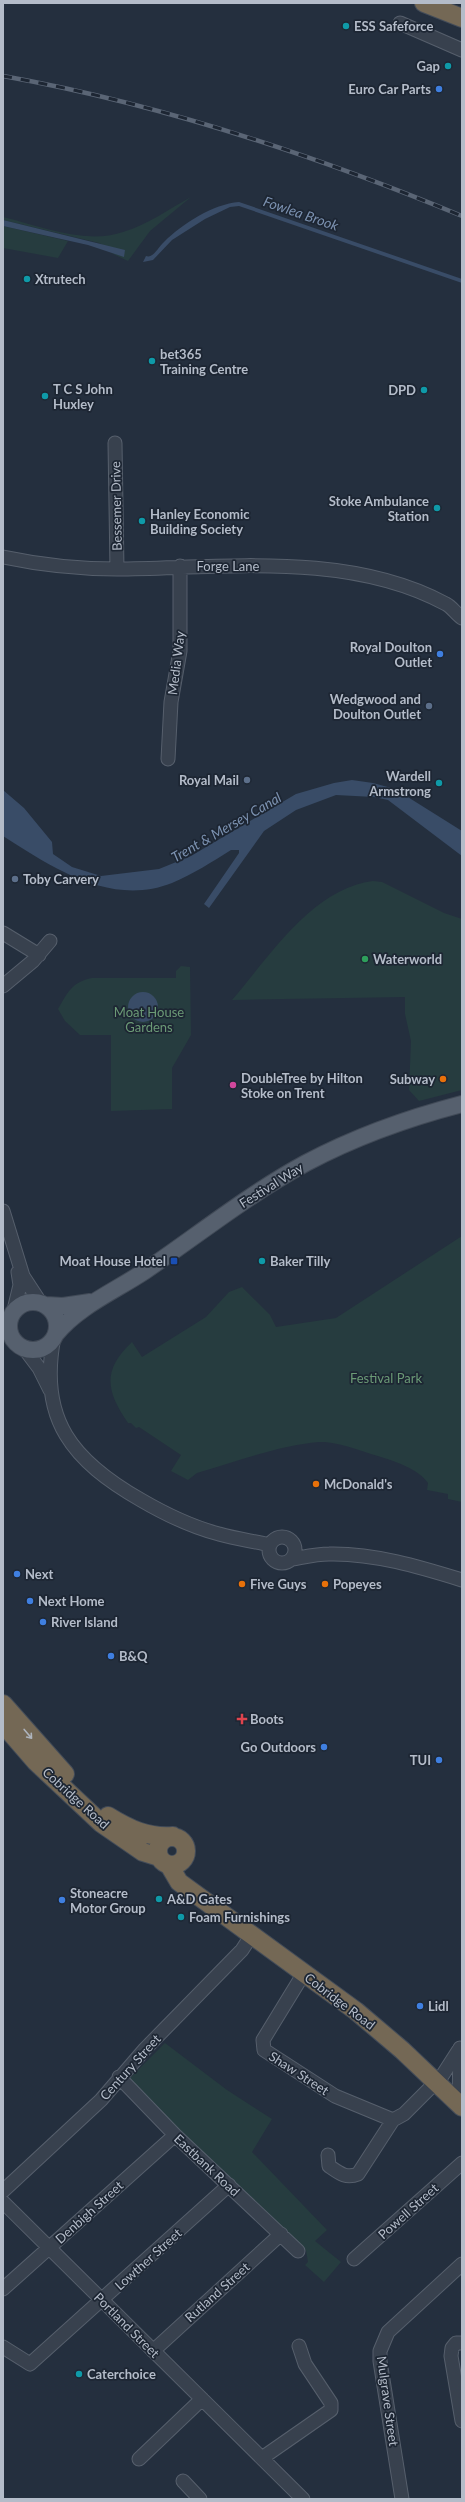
<svg xmlns="http://www.w3.org/2000/svg" width="465" height="2502" font-family="Lato,sans-serif">
<style>
.green{fill:#263c3f}
.water{fill:#394c67}
.lines{fill:none;stroke-linecap:round;stroke-linejoin:round}
.minor-casing{stroke:#565f6c;stroke-width:15}
.major-casing{stroke:#414a57;stroke-width:18}
.highway-casing{stroke:#434c59;stroke-width:20}
.minor{stroke:#38414e;stroke-width:13}
.major{stroke:#56606e;stroke-width:16}
.highway{stroke:#746855;stroke-width:18}
.rail-casing{stroke:#5a6575;stroke-width:4.5}
.rail{stroke:#1d2633;stroke-width:3;stroke-dasharray:9;stroke-linecap:butt}
.oneway{stroke:#aeb4bd}
.culture-dot{fill:#0f9aa8;stroke:#1d2633;stroke-width:1.5}
.shop-dot{fill:#3f7fe0;stroke:#1d2633;stroke-width:1.5}
.service-dot{fill:#5c6f8a;stroke:#1d2633;stroke-width:1.5}
.leisure-dot{fill:#2e9e5b;stroke:#1d2633;stroke-width:1.5}
.food-dot{fill:#e8710a;stroke:#1d2633;stroke-width:1.5}
.hotel-dot{fill:#d1479c;stroke:#1d2633;stroke-width:1.5}
.transit-dot{fill:#1a4fb4;stroke:#1d2633;stroke-width:1.5}
.health-dot{fill:#e0444e;stroke:#1d2633;stroke-width:1.5}
.labels{text-anchor:middle;dominant-baseline:central;stroke-width:3.5;stroke-linejoin:round;paint-order:stroke}
.poi-label{font-size:13px;font-weight:bold;fill:#b4bcc9;stroke:#1d2633;text-anchor:start}
.street-label{font-size:13px;fill:#b4bcc9;stroke:#1d2633}
.park-label{font-size:13px;fill:#6b9a76;stroke:#1d2633}
.water-label{font-size:14px;font-style:italic;fill:#7c92b1;stroke:#1d2633}
</style>
<rect width="100%" height="100%" fill="#242f3e"/>
<!-- green -->
<path class="green" d="M191 197 150 231 128 261 111 253 124 256 99 243 3 220V217C41 226 84 245 123 232 147 225 169 209 191 197Z
M3 226 68 241 58 258 3 248Z
M373 881 382 882 444 913 462 919V1090L419 1101 409 1090 411 1041 405 1014V997L232 1000C269 957 313 888 373 881Z
M181 966 190 967 191 1035 172 1068V1109L111 1111V1035H80L65 1021 58 1009C68 992 72 982 92 978H176V971Z
M462 1236V1502L448 1499V1494L427 1490 428 1483C418 1469 397 1462 381 1457 364 1452 337 1441 319 1442 280 1445 235 1462 197 1473L188 1480 171 1471 181 1455 139 1427 136 1428 131 1423H128C106 1391 102 1370 132 1342L142 1357 206 1317 229 1292 242 1287 270 1315 276 1327 336 1318Z
M165 2043 227 2090 272 2119 252 2152 327 2230 315 2241 341 2262 324 2282 305 2265 308 2262 306 2250 302 2252 128 2080Z"/>
<!-- water -->
<path class="water" d="M239 202 462 279V283L239 206 230 207 205 219 172 240 153 260 143 262 146 256C153 259 159 246 164 242 182 224 213 204 239 202Z
M3 220 125 250 124 257 88 245 3 226Z
M352 780 373 783 395 789 462 831V856L388 800 374 797 336 795 296 810 264 831 209 908 204 904 239 853V850H231C212 862 193 874 172 883 111 907 53 868 3 836V790L24 808 52 842 53 854 72 867 101 876 159 869 191 856 296 794 334 783Z
M128 1007a15 15 0 1 1 30 0a15 15 0 1 1-30 0Z"/>
<g class="lines">
<defs>
<path id="minor" d="M400 23 462 50
M115 443 117 569
M3 557C41 565 79 569 117 569 223 568 349 551 446 604 452 607 456 614 462 618
M168 759 171 702 180 651V566
M3 933 39 955
M3 986 33 961 50 941
M3 1211 23 1276 40 1302
M14 1310 20 1285 18 1272
M54 1337C38 1420 73 1461 141 1500 165 1514 192 1527 219 1534 236 1539 253 1541 270 1545
M24 1348 39 1368 50 1390
M269 1550a13 13 0 1 1 26 0a13 13 0 1 1-26 0Z
M292 1559C304 1557 317 1554 329 1554 374 1553 420 1567 462 1580
M304 1973 263 2040 264 2050 335 2096 393 2120
M119 2077 175 2135 298 2251
M459 2104 460 2048
M328 2155 329 2166C339 2173 346 2179 358 2174L393 2120 404 2114 442 2076 460 2048
M3 2191 101 2100 145 2049 242 1950 251 1936
M3 2202 303 2499
M354 2259 462 2163
M3 2289 175 2135
M462 2343H456L452 2348 451 2356 462 2421
M3 2347 30 2364 229 2185
M153 2351 281 2234
M262 2458 331 2410V2403L305 2364 299 2346
M139 2459 202 2399
M183 2481 200 2499
M402 2499 380 2361V2351L388 2332 462 2264"/>
<path id="major" d="M9 1326a24 24 0 1 1 48 0a24 24 0 1 1-48 0Z
M46 1305 63 1306 90 1302
M56 1334C79 1306 115 1291 145 1271 198 1235 249 1194 306 1163 355 1137 408 1118 462 1104"/>
<path id="highway" d="M424 3 462 18
M3 1704 65 1774
M3 1724 36 1762 101 1823 143 1852 159 1857
M108 1816C129 1829 148 1838 173 1836
M158 1851a14 14 0 1 1 28 0a14 14 0 1 1-28 0Z
M169 1865 179 1882 356 2011 402 2050 462 2107"/>
</defs>
<!-- minor casing -->
<use href="#minor" class="minor-casing"/>
<!-- major casing -->
<use href="#major" class="major-casing"/>
<!-- highway casing -->
<use href="#highway" class="highway-casing"/>
<!-- minor -->
<use href="#minor" class="minor"/>
<!-- major -->
<use href="#major" class="major"/>
<!-- highway -->
<use href="#highway" class="highway"/>
<defs>
<path id="rail" d="M3 76C161 104 314 155 462 216"/>
</defs>
<!-- rail casing -->
<use href="#rail" class="rail-casing"/>
<!-- rail -->
<use href="#rail" class="rail"/>
</g>
<!-- one-way arrows -->
<defs><path id="oneway-shaft" d="M-6 0H5M1.5-3L5.5 0L1.5 3" fill="none" stroke-width="1.6" stroke-linecap="round" stroke-linejoin="round"/></defs>
<use class="oneway" href="#oneway-shaft" transform="translate(28 1734) rotate(50)"/>
<!-- markers -->
<g class="culture-dot">
<circle cx="346" cy="26" r="4"/>
<circle cx="448" cy="66" r="4"/>
<circle cx="27" cy="279" r="4"/>
<circle cx="152" cy="361" r="4"/>
<circle cx="424" cy="390" r="4"/>
<circle cx="45" cy="396" r="4"/>
<circle cx="437" cy="508" r="4"/>
<circle cx="142" cy="521" r="4"/>
<circle cx="439" cy="783" r="4"/>
<circle cx="262" cy="1261" r="4"/>
<circle cx="159" cy="1899" r="4"/>
<circle cx="181" cy="1917" r="4"/>
<circle cx="79" cy="2374" r="4"/>
</g>
<g class="shop-dot">
<circle cx="439" cy="89" r="4"/>
<circle cx="440" cy="654" r="4"/>
<circle cx="17" cy="1574" r="4"/>
<circle cx="30" cy="1601" r="4"/>
<circle cx="43" cy="1622" r="4"/>
<circle cx="111" cy="1656" r="4"/>
<circle cx="324" cy="1747" r="4"/>
<circle cx="439" cy="1760" r="4"/>
<circle cx="62" cy="1900" r="4"/>
<circle cx="420" cy="2006" r="4"/>
</g>
<g class="service-dot">
<circle cx="429" cy="706" r="4"/>
<circle cx="247" cy="780" r="4"/>
<circle cx="15" cy="879" r="4"/>
</g>
<circle class="leisure-dot" cx="365" cy="959" r="4"/>
<g class="food-dot">
<circle cx="443" cy="1079" r="4"/>
<circle cx="316" cy="1484" r="4"/>
<circle cx="242" cy="1584" r="4"/>
<circle cx="325" cy="1584" r="4"/>
</g>
<circle class="hotel-dot" cx="233" cy="1085" r="4"/>
<rect class="transit-dot" x="170" y="1257" width="8" height="8" rx="2"/>
<path class="health-dot" d="M240 1713h4v4h4v4h-4v4h-4v-4h-4v-4h4z"/>
<g class="labels">
<!-- poi labels -->
<g class="poi-label">
<text x="354" y="26">ESS Safeforce</text>
<text x="440" y="66" text-anchor="end">Gap</text>
<text x="431" y="89" text-anchor="end">Euro Car Parts</text>
<text x="35" y="279">Xtrutech</text>
<text x="160" y="354">bet365<tspan x="160" dy="15">Training Centre</tspan></text>
<text x="53" y="389">T C S John<tspan x="53" dy="15">Huxley</tspan></text>
<text x="416" y="390" text-anchor="end">DPD</text>
<text x="429" y="501" text-anchor="end">Stoke Ambulance<tspan x="429" dy="15">Station</tspan></text>
<text x="150" y="514">Hanley Economic<tspan x="150" dy="15">Building Society</tspan></text>
<text x="432" y="647" text-anchor="end">Royal Doulton<tspan x="432" dy="15">Outlet</tspan></text>
<text x="421" y="699" text-anchor="end">Wedgwood and<tspan x="421" dy="15">Doulton Outlet</tspan></text>
<text x="431" y="776" text-anchor="end">Wardell<tspan x="431" dy="15">Armstrong</tspan></text>
<text x="239" y="780" text-anchor="end">Royal Mail</text>
<text x="23" y="879">Toby Carvery</text>
<text x="373" y="959">Waterworld</text>
<text x="241" y="1078">DoubleTree by Hilton<tspan x="241" dy="15">Stoke on Trent</tspan></text>
<text x="435" y="1079" text-anchor="end">Subway</text>
<text x="166" y="1261" text-anchor="end">Moat House Hotel</text>
<text x="270" y="1261">Baker Tilly</text>
<text x="324" y="1484">McDonald's</text>
<text x="25" y="1574">Next</text>
<text x="250" y="1584">Five Guys</text>
<text x="333" y="1584">Popeyes</text>
<text x="38" y="1601">Next Home</text>
<text x="51" y="1622">River Island</text>
<text x="119" y="1656">B&amp;Q</text>
<text x="250" y="1719">Boots</text>
<text x="316" y="1747" text-anchor="end">Go Outdoors</text>
<text x="431" y="1760" text-anchor="end">TUI</text>
<text x="70" y="1893">Stoneacre<tspan x="70" dy="15">Motor Group</tspan></text>
<text x="167" y="1899">A&amp;D Gates</text>
<text x="189" y="1917">Foam Furnishings</text>
<text x="428" y="2006">Lidl</text>
<text x="87" y="2374">Caterchoice</text>
</g>
<!-- street labels -->
<g class="street-label">
<text transform="translate(116 506) rotate(-91)">Bessemer Drive</text>
<text x="228" y="566">Forge Lane</text>
<text transform="translate(176 663) rotate(-83)">Media Way</text>
<text transform="translate(271 1185) rotate(-32)">Festival Way</text>
<text transform="translate(76 1798) rotate(42)">Cobridge Road</text>
<text transform="translate(340 2001) rotate(37)">Cobridge Road</text>
<text transform="translate(130 2067) rotate(-48)">Century Street</text>
<text transform="translate(299 2073) rotate(33)">Shaw Street</text>
<text transform="translate(207 2165) rotate(43)">Eastbank Road</text>
<text transform="translate(408 2211) rotate(-42)">Powell Street</text>
<text transform="translate(89 2212) rotate(-42)">Denbigh Street</text>
<text transform="translate(148 2259) rotate(-42)">Lowther Street</text>
<text transform="translate(217 2292) rotate(-42)">Rutland Street</text>
<text transform="translate(127 2325) rotate(45)">Portland Street</text>
<text transform="translate(388 2401) rotate(82)">Mulgrave Street</text>
</g>
<!-- park labels -->
<g class="park-label">
<text x="149" y="1012">Moat House<tspan x="149" dy="15">Gardens</tspan></text>
<text x="386" y="1378">Festival Park</text>
</g>
<!-- water labels -->
<g class="water-label">
<text transform="translate(301 213) rotate(19)">Fowlea Brook</text>
<text transform="translate(226 827) rotate(-30)">Trent &amp; Mersey Canal</text>
</g>
</g>
<!-- border -->
<rect width="465" height="2502" fill="none" stroke="#b4bcc9" stroke-width="8"/>
</svg>
